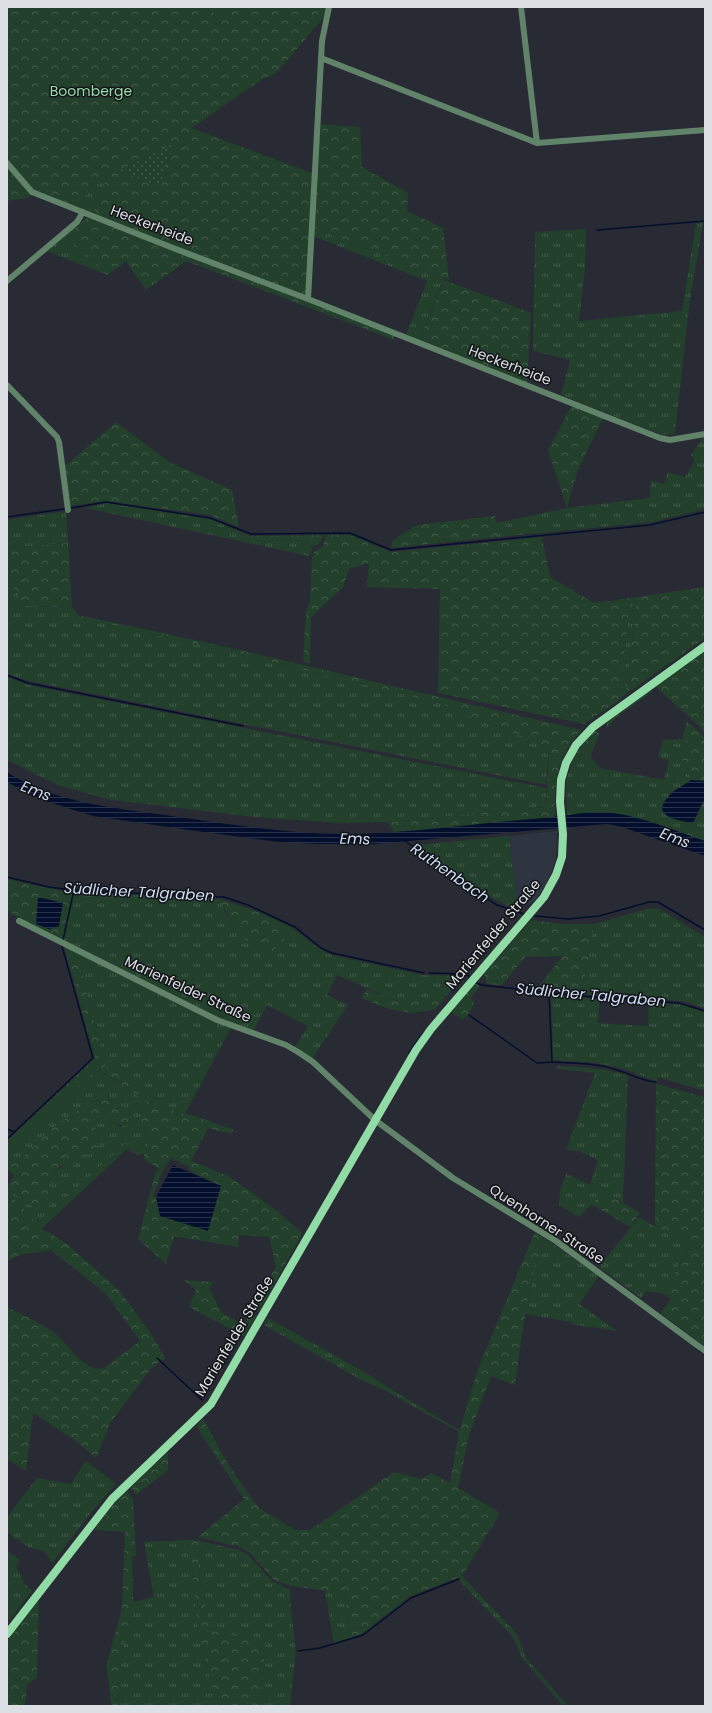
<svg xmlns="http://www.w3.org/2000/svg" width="712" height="1713" font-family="Poppins,sans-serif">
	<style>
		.built { fill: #2f3441 }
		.grass { fill: url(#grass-tufts) }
		.forest { fill: url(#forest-crowns); fill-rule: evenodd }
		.garden { fill: url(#garden-dots) }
		.water { fill: url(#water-rules) }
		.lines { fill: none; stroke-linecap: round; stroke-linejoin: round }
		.stream { stroke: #040f2d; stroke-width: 1.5 }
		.minor { stroke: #60836a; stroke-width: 6 }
		.major { stroke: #91dba7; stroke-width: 8 }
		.labels { text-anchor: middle; stroke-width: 3; stroke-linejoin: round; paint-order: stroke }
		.park-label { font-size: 14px; fill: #99dbac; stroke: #121417 }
		.street-label { font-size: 14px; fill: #dcdfe4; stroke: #121417 }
		.water-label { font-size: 15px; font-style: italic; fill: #cedcf5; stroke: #121417 }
	</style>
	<defs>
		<pattern id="grass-tufts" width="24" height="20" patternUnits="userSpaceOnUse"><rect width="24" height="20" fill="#23402c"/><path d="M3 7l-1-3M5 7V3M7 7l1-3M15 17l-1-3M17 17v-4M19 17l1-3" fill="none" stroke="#425b4a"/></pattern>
		<pattern id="forest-crowns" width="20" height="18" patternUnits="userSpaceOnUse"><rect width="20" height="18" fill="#23402c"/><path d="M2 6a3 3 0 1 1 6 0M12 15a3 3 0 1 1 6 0" fill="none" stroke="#425b4a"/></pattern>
		<pattern id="garden-dots" width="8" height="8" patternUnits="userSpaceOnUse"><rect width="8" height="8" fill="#23402c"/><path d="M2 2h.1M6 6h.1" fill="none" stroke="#425b4a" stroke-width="1.8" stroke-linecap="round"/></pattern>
		<pattern id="water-rules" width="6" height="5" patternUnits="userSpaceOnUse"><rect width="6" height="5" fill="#040f2d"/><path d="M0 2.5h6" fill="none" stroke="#28324b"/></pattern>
	</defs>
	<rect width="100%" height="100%" fill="#282b33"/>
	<path class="built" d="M557 831 556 860 546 885 536 900 530 904 517 901 509 836Z"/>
	<path class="grass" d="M212 7H227V16L224 20H216Z
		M96 177 106 181 93 213 79 208Z
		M696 223H703L689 307 675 434 662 435 561 395 570 360 533 351 535 232 586 229 585 268 579 321 682 311Z
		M314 228 444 278 419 341 406 335 427 281 313 236Z
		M65 235 107 275 47 251Z
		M704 436 705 509 653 522 499 537 496 523 567 508 650 498 651 481 664 484 668 472 685 477 695 461 691 455Z
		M107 503 211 519 240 532 249 541 308 540 312 549 309 556 85 508Z
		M66 511 68 543 7 548V520Z
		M7 580 9 585 17 591 21 603 47 607H72L81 618 243 655 439 703 549 747 546 785 29 681 7 674Z
		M637 597 626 694 619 700 631 598Z
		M7 677 28 685 546 788V807L388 822 341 823 255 817 112 800 60 786 7 760Z
		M682 739 690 744 687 766 691 780 683 787 672 792 693 823 705 798V841L644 820 602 812 567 816 566 781 575 754 590 756 600 768 664 780 669 761 658 757 663 740Z
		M509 836 517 901 513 908C477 893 447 867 416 845Z
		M77 892 220 899 226 914 247 940 283 941 292 928 318 948 331 955 423 975 463 976 441 1002 424 998 406 1005 337 975 327 995 348 1005 312 1059 295 1047 308 1026 267 1005 253 1032 232 1025 66 942Z
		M650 908 659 909 705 937V1008L682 1001 582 994 594 924Z
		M76 952 231 1028 183 1117 106 1066Z
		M551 995 600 999 598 1023 648 1026 649 1002 683 1005 705 1012V1091L658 1077 657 1081C642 1077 628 1069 612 1066 593 1062 573 1061 553 1060Z
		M557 1066C581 1067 604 1068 628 1075L623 1202 603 1192 579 1217 559 1205 560 1191 566 1174 590 1185 598 1160 579 1151 566 1150 595 1073 557 1069Z
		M97 1069 147 1102 140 1115 149 1142 144 1155 125 1144 37 1224 7 1191V1187L28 1204 44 1203C49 1197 48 1192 49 1184 51 1168 68 1164 81 1160L94 1127 101 1117 110 1120 121 1127 133 1115 120 1108 104 1091H100L95 1098 51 1129 18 1162 7 1160V1152Z
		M639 1217 655 1227 693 1242 662 1293 646 1291 641 1298 599 1267Z
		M544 1238 599 1276 579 1304 617 1331 570 1324 571 1322 525 1314 536 1261Z
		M268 1318 371 1376 387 1387 459 1430V1432L384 1390 363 1381 264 1325Z
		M86 1461 116 1484 93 1510 52 1563 44 1551 30 1548 7 1532V1517L37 1478 71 1484Z
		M189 1540 198 1631 217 1706H119L118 1670 133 1602 154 1597 144 1542Z
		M200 1541 239 1550 248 1555 272 1581 290 1590 291 1610 296 1651 290 1706H259L266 1645 210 1629 198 1567Z
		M7 1551 20 1560 16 1566 24 1583 32 1591 10 1620 7 1617Z
		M462 1576 516 1633 527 1659 568 1706H563L523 1659 512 1636 457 1578Z
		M325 1590 343 1593 351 1626 334 1644Z"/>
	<path class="forest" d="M7 7H212L216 20H224L227 16V7H327L324 17 278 71 271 76 264 78 191 128 312 173 306 300 394 335V340L186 261 146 290 126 261 107 275 65 235 93 213 105 182 96 177 79 208 41 192H37L27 198 7 201Z
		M319 124 360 127 362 167 408 193 407 211 443 228 449 280 314 228Z
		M444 280 531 313 527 382 419 341Z
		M572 405 603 418 577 472 567 508 548 450Z
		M116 422 169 462 232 490 239 527 210 515 106 501 70 506 65 466Z
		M495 516 499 537 391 548 393 540 417 525Z
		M240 532 250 536 323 535C321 542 319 546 311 546L307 540 249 541Z
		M326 535H350L391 552 542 537 550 577 594 603 631 598 619 700 584 724 438 693 440 589 367 587 369 563 349 569 343 587 311 617 310 664 303 662 306 611 310 601 312 557 314 552 323 546Z
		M68 543 72 607 27 606 21 603 17 591 9 585 7 580V548Z
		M705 587V638L626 694 637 597Z
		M82 616 209 643 581 730C557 758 554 781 555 817L394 832 388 822 546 807 549 747 439 703 243 655 81 618Z
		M705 650V733L699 726 655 686Z
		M648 690 653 691 619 715 606 728 608 720Z
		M687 721 705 738V781L691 780 687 766 681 764 690 744 682 739Z
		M594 731 600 733 590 756 575 754Z
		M7 879 56 890 77 892 66 942 20 919 7 910Z
		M220 899 263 914 292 928 283 941 273 951C270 951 264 951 261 950 244 945 226 914 220 899Z
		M531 920 562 924H594L582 994 536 989 563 956 525 957 502 985 487 984 484 974Z
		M64 946 76 952 106 1066 183 1117 186 1113 234 1130 231 1134 208 1128 191 1161 228 1176 276 1210 301 1232V1236L259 1311 254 1308 276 1266 269 1237 239 1235 238 1247 174 1236 166 1264 138 1239 155 1174 159 1169 144 1159V1155L149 1142 140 1115 147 1102 98 1069 7 1152V1141L95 1058ZM171 1158 188 1166 192 1172 221 1186 160 1216 156 1197 153 1196 163 1170Z
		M475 983 480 986 471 998 474 1004 467 1016 462 1019 451 1012Z
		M367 989 406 1005 424 998 441 1002 436 1009 412 1013 389 1009 361 998Z
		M656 1084 705 1097V1347L661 1313 671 1299 662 1293 693 1243 655 1227Z
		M100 1091H104L120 1108 133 1115 136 1121 134 1126C121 1129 114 1120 101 1117L95 1127 102 1141 92 1153 81 1160 59 1167 50 1179 48 1198 41 1211 28 1204 7 1187 14 1176 7 1169V1160L18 1162 51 1129 95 1098Z
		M125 1144 140 1153 139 1156 127 1149 41 1229 50 1233 68 1245 120 1291 151 1334 165 1358 152 1367 110 1423 96 1458 76 1441 33 1413 26 1471 7 1459V1307C22 1315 39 1322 53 1332 67 1342 85 1374 104 1368L140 1341 106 1294 51 1250 20 1255 7 1261V1191L37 1224Z
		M604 1192 640 1213 630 1227 591 1204Z
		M535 1232 544 1238C527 1285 522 1336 515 1385L491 1376 469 1435 458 1488 500 1513 462 1576 410 1596 361 1634 334 1644 351 1626 343 1593 291 1586 274 1580 250 1553 240 1547 198 1537 244 1499 196 1426 203 1419 229 1466 259 1508 295 1530H310L394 1472 421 1479 431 1473 450 1483 459 1432 478 1369Z
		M184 1280 213 1282 209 1288 221 1312 243 1325 251 1313 256 1316 246 1333 243 1336 189 1307 196 1290Z
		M168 1452V1470L136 1495 131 1487Z
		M127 1491 133 1500 136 1556 132 1557 133 1602 118 1670 119 1706H111L109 1683 106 1667 122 1608 125 1532 94 1530 115 1502Z
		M189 1540 200 1541 198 1567 210 1629 266 1645 259 1706H217L198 1631Z
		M39 1600 37 1677 27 1685 25 1706H7V1641Z"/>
	<path class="garden" d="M172 144 160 186 119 171Z"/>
	<path class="water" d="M7 772C51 801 106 807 157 814 218 822 280 834 342 834 410 834 477 823 545 818 564 816 584 812 602 812 638 814 672 830 705 841V856L622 827 607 824 374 844H317L279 842 189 830 93 816 36 798 7 782Z
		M691 780 705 781V798L693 823C683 821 653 818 665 801 667 798 670 794 673 792 679 787 685 785 691 780Z
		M38 897 63 903 59 926 49 929 36 924Z
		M173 1165 221 1186 208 1231 160 1216 156 1197Z"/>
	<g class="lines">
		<path class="stream" d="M597 230 705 221
			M71 508 106 502 210 518 251 534 350 533 391 550 650 525 705 512
			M7 517 64 509
			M7 675 28 683 243 726
			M404 840 476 892 497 905 524 914
			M7 877 49 887 81 891 224 897 248 905 295 927 321 948 332 953 424 973
			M535 916 568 919 599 916 649 902H658L705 930
			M63 940 74 890
			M429 973 464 974 469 976
			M476 983 482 985 580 996 679 1003 705 1011
			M549 993 552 1062C573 1063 595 1063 614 1069 629 1073 641 1081 656 1082
			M469 1015 537 1063 552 1062
			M409 1053 424 1032
			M7 1129 15 1132
			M7 1139 93 1058 62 946
			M695 1347 705 1355
			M157 1358 202 1400
			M298 1651 320 1648 363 1635 411 1598 459 1579"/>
		<path class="minor" d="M521 7 537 143
			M321 58 537 143 705 130
			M7 163 32 192 173 248 308 299 660 438 670 440 705 434
			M7 281 77 222 83 212
			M308 299 322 41 329 7
			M7 385 57 437 59 442 68 510
			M19 921 217 1020 286 1045 298 1052 313 1062 375 1120 453 1178 556 1241 705 1351"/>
		<path class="major" d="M7 1634 112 1499 211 1404 416 1050 431 1029 544 897 556 875 562 857 563 834 560 802 561 780 566 763 576 745 593 727 705 646"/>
	</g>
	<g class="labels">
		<g class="park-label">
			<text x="91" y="96">Boomberge</text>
		</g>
		<g class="street-label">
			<text transform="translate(152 225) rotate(21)" y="5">Heckerheide</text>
			<text transform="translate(510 365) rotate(21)" y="5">Heckerheide</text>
			<text transform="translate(493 934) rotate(-50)" y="5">Marienfelder Straße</text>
			<text transform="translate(188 989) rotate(25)" y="5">Marienfelder Straße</text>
			<text transform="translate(547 1224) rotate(33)" y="5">Quenhorner Straße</text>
			<text transform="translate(234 1336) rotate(-59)" y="5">Marienfelder Straße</text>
		</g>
		<g class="water-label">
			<text transform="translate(36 791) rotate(21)" y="5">Ems</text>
			<text transform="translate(675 838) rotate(21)" y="5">Ems</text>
			<text transform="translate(355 839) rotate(1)" y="5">Ems</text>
			<text transform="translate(450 873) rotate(35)" y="5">Ruthenbach</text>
			<text transform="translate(139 892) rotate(3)" y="5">Südlicher Talgraben</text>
			<text transform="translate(591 995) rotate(5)" y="5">Südlicher Talgraben</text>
		</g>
	</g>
	<rect width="712" height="1713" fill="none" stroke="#dcdfe4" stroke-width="16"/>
</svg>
